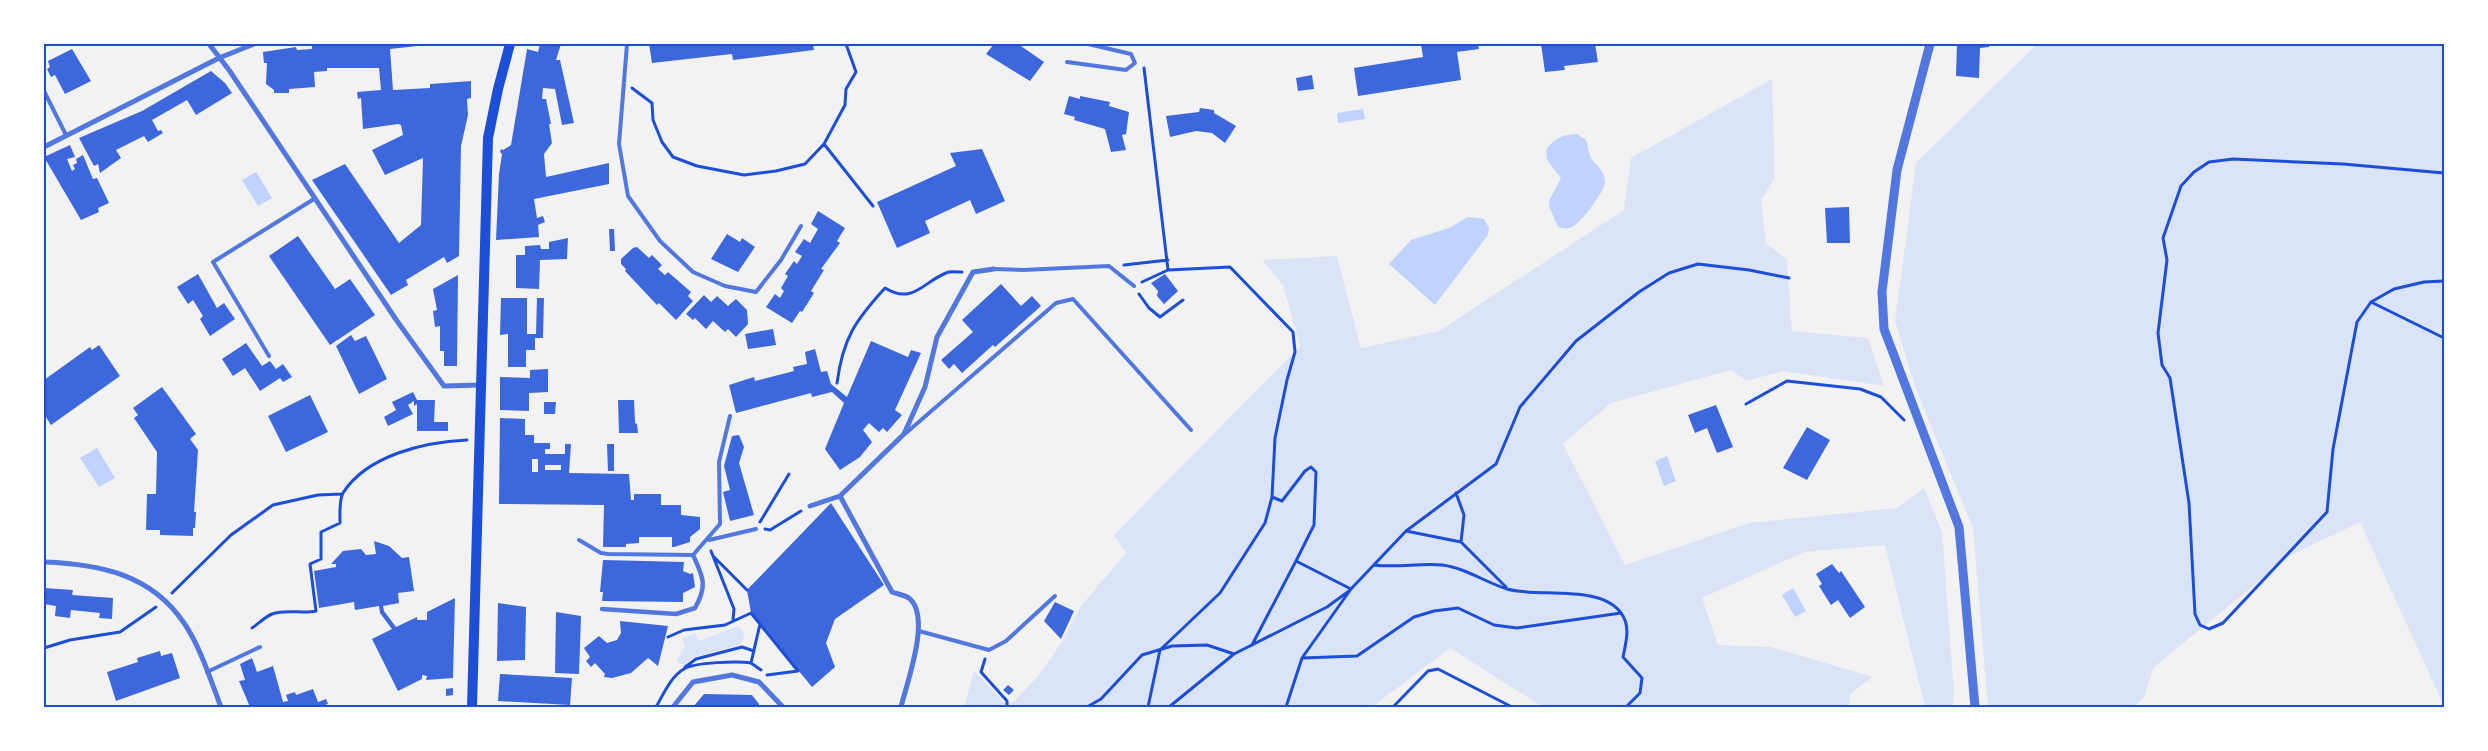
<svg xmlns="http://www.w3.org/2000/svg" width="2488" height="751" font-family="'Golos Text',sans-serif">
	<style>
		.green { fill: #dbe4f7 }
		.water { fill: #bfd3fe }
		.building { fill: #3d67dc; fill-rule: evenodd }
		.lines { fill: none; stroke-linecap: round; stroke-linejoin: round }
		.path { stroke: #1d4ed8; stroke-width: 3 }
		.service { stroke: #5277de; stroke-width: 4 }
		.pedestrian { stroke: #5277de; stroke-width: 4.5 }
		.minor { stroke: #5277de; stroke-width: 5 }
		.tertiary { stroke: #5277de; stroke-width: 9 }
		.secondary { stroke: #1d4ed8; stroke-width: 10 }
		.neatline { fill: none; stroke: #1d4ed8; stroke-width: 2 }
	</style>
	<rect width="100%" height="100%" fill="#f2f2f2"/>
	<path class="green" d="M2037 44H2444V706L2360 522 2291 555 2154 667 2144 697 2134 707H1988L1973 528 1917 392 1895 321 1916 163Z
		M1772 79 1775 178 1761 200 1766 243 1787 260 1792 331 1868 338 1884 386 1783 371 1746 381 1731 370 1611 403 1563 444 1625 565 1749 523 1897 508 1924 488 1942 532 1954 692 1952 707H1925L1885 545 1804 552 1702 598 1718 645 1771 647 1873 677 1850 694 1849 707H1543L1450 648 1372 707H964L974 671 1004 702 1013 703 1038 676 1062 642 1081 606 1126 553 1114 535 1300 346 1283 285 1262 260 1337 256 1361 348 1439 331 1624 210 1631 158Z
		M735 627H740L745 635 740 645 694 657 683 665 676 661 685 646 682 638 695 633 699 641Z"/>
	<path class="water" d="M1363 109 1365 119 1338 123 1337 113Z
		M1577 134 1586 140C1588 145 1588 150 1590 155 1592 164 1604 167 1605 182 1605 191 1579 226 1570 228 1566 229 1561 228 1558 227L1549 206 1550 199 1561 178 1547 160 1546 150C1555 137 1563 135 1577 134Z
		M256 172 272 198 258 206 242 180Z
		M1468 217 1484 219 1489 228 1488 235 1435 305 1389 264 1411 240 1449 228Z
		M97 448 115 478 99 487 80 458Z
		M1667 456 1676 481 1664 486 1655 461Z
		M1793 588 1806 611 1795 617 1782 595Z"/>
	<path class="building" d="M312 44H436L390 49 393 90 430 88V84L471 81V98L467 99 468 115 461 146 459 256 447 263 444 257 406 280 408 285 391 295 312 180 345 164 399 243 421 225 423 158 385 175 372 150 403 135 401 125 398 124 363 129 361 98 358 99 357 92 381 90 379 68H327V71L314 72 315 87 289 89V93H274V90L266 84 267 63H264L263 52 296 47 297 50 312 49Z
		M540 44H561L556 60H560L574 123 562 125 555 89 543 88 542 99H546L551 124H549L552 143 544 154 546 177 609 163V184L534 199 537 218 543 216 545 222 538 225 539 237 496 240 499 174 502 154 500 152 501 149 503 150 511 145 527 49 538 52Z
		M649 44H813L814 50 733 60 732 54 652 63Z
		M994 44H1018L1044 62 1030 81 986 54Z
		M1421 44H1478L1479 49 1457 52 1461 80 1358 96 1354 68 1423 57Z
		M1541 44H1595L1598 62 1564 66 1565 70 1545 72Z
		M1957 44H1990L1989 47 1980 48 1979 78 1956 76Z
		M72 49 91 81 65 94 55 75 51 77 47 69 50 67 48 61Z
		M211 71 225 83 232 93 196 115 187 100 152 120 158 131 161 130 163 133 148 142 144 136 116 150 121 158 100 173 98 164 94 166 79 138 142 111Z
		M1312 75 1314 89 1298 91 1296 78Z
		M1069 96 1080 99V96L1110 102 1109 106 1129 112 1126 134 1122 135 1126 150 1111 152 1105 129 1074 120 1075 117 1064 114Z
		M1200 108 1214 110V113L1236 126 1225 143 1212 133 1196 131 1170 137 1166 116 1199 112Z
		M70 145 75 157 67 159 72 171 75 169 73 165 77 163 76 159 83 155 93 179 97 178 109 203 98 208 99 212 81 220 44 157Z
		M982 149 1005 201 976 214 970 200 925 221 930 233 897 248 877 202 956 166 950 153Z
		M1849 207 1850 243H1827L1825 208Z
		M818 211 845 228 837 241 840 243 821 269 824 270 811 291 814 293 802 312 800 311 792 323 766 307 775 294 780 298 784 291 781 288 788 276 785 274 794 261 797 264 802 256 795 252 804 239 810 243 818 229 811 224Z
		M609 229H614L615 251H610Z
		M727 234 740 242 742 238 755 247 738 272 711 259Z
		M298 236 335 289 350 279 375 315 330 345 269 256Z
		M568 238 567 259 540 260 539 289 516 288V255H525V246L540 245 541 249H549V242Z
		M637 247 649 258 652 255 662 265 658 269 665 275 668 272 691 292 688 296 693 301 676 320 659 303 657 305 625 271 626 269 621 264V259L633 248Z
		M198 274 217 308 224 303 235 319 210 336 200 319 203 316 193 300 188 304 177 287Z
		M1165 274 1178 291 1164 304 1157 296 1158 291 1151 283Z
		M458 275 457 366H444V351H440V326L435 327 433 311 437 310 433 289Z
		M1001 284 1021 306 1032 296 1041 306 995 347 993 345 962 373 954 364 949 369 941 360 973 332 962 320Z
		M704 295 711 302 717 296 728 306 736 299 747 310 748 324 736 337 728 329 725 332 713 321 706 329 695 318 693 320 686 314Z
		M501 298H527V334H536L537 298H544L543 338H535V350H526V367H508V334L500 335Z
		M773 329 776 345 748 349 745 334Z
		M351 335 355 341 366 336 387 379 359 394 336 346Z
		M871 341 908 357 911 350 921 353 895 410 902 415 887 432 883 428 879 432 869 423 863 430 872 442 860 457 840 470 825 449 844 403 832 392 812 397 811 393 736 413 729 385 754 377 755 381 794 371 793 367 807 364 805 352 815 349 821 372 827 371 831 384 847 397Z
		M246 343 262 366 270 361 276 369 283 364 292 377 283 382 280 378 260 391 245 368 233 376 222 359Z
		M99 345 120 376 51 425 44 414V380L90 347 92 350Z
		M548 369V392L529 393V411L500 410V377L530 378V370Z
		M162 387 196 434 190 439 198 450 194 512H196L195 528H193V536L160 535V530H146L147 494H156L157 452 134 418 138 415 133 408Z
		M413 392 417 400H435L434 422H448V431H417V404L414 406V401L408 405 413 414 388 426 384 417 396 410 392 402Z
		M310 395 328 432 286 452 268 416Z
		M618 400H634L635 423 637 424 638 433H619Z
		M544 402H556L555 414H544Z
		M1716 405 1733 447 1717 453 1707 428 1695 433 1688 415Z
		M500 418 525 419V435H534V443H550V449H545V454H565V444H571L569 473 629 474 631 500H634V494H661V505H681V515L700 517V529L690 537V542L674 547H672V537H639V543L626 544V547H603L604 505 499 504ZM532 459H538V472H532ZM545 465H561V470H545Z
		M1807 427 1830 440 1807 480 1783 468Z
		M739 435 744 447 739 463 754 515 730 521 723 492 730 490 724 466 732 436Z
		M607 444H614V471H608Z
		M831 503 884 585 835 619 826 643 835 667 812 687 751 613 747 590Z
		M374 541 389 546 402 558 409 557 414 591 398 593 399 603 383 606 384 611 396 627 417 617V620H427V612L455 598 453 678 426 680 427 676 422 675V679L398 691 372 639 392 629 380 613 379 606 355 610 354 602 319 608 314 571 336 567V564H331L343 551 361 549 366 555 376 554Z
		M603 560 684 562 683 571 690 574 693 573 695 587 683 593V602L602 601 603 592H600Z
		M1832 564 1839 573 1841 571 1865 607 1850 618 1838 600 1831 605 1819 586 1822 584 1816 574Z
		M44 588 73 590 72 595 113 598 112 619 99 618 100 613 71 610 70 618 55 616 56 606 44 604Z
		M1055 602 1074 611 1061 639 1044 621Z
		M498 603 526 607 525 660 497 661Z
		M556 612 581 616 579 674 555 673Z
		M620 621 668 626 658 666 648 658 631 673 612 678 604 677 605 674 595 663 591 667 586 661 590 657 584 648 599 636 607 643 617 640 621 633Z
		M160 651 161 656 172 653 180 678 116 701 107 672 138 662 137 658Z
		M252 658 257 672 273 666 283 702 288 701 286 695 295 692 296 695 313 689 318 702 326 699 328 704 320 707H250L239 681 245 680 240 664Z
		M500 674 572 678 570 705 498 701Z
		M1008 685 1014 690 1009 695 1003 690Z
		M453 688V695L446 696V689Z
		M704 694 752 695 759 704V707H693Z"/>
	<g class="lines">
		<path class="path" d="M1144 68 1168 270
			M632 88 652 103 653 120 662 142 673 157 697 166 744 175 776 171 805 164 824 144 845 105 846 89 856 72 846 44
			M824 144 873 206
			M2444 173 2343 164 2233 159 2209 162 2194 172 2181 186 2163 238 2167 260 2158 333 2162 365 2170 378 2189 503 2195 614 2200 625 2209 629 2223 623 2327 512 2333 449 2357 322 2371 302 2394 289 2424 282 2444 281
			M1124 265 1168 260
			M1142 282 1168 270 1230 267 1293 332 1295 352 1287 380 1275 438 1272 497 1282 501 1305 471 1311 467 1316 472 1314 525 1296 561 1351 589
			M1139 294 1149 308 1160 317 1183 300
			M2371 302 2444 338
			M837 383C843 338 855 321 885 288 913 305 923 282 946 273 950 271 957 272 962 272
			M1746 404 1787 381 1860 389 1881 397 1904 420
			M1456 493 1464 515 1461 542
			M760 522 789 474
			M765 529 770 530 801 511
			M1406 531 1461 542 1506 587
			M711 551 734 609 733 620
			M714 557 747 590
			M1374 565C1397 568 1420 563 1442 565 1463 567 1487 583 1507 589 1538 598 1600 584 1621 613 1631 626 1626 642 1623 657L1642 678 1640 693 1626 707
			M172 593 231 535 273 505 318 495 342 494
			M760 624 751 663 761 670
			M252 628C258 624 265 617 272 614 286 609 302 614 316 611L310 564 321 559V532L340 523C340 515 339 500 343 493 367 455 425 442 467 440
			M668 637 684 630 725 625 751 613 798 671 767 675
			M1252 645 1296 561
			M44 648 70 640 120 632 156 607
			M1302 658 1357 656 1414 617 1434 611 1458 608 1494 625 1517 628 1621 613
			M985 659 981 672 1007 701V707
			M685 667 696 659 742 647 754 651
			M656 707C663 695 671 676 684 669 695 662 738 661 751 663
			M1087 707 1101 699 1142 655 1172 646 1207 645 1234 654
			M1148 707 1160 650 1220 593 1265 523 1272 497
			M1169 707 1234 654 1327 607 1349 591
			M1286 707 1302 658 1351 589 1406 531 1496 464 1520 407 1576 341 1639 292 1669 273 1698 264 1749 270 1789 278
			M1393 707 1428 671 1438 669 1512 707"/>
		<path class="service" d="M627 44 619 144 628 196 660 241 693 272 725 286 756 292 781 260 801 226
			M1067 62 1126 70 1135 63 1131 54 1088 44
			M44 91 66 135
			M994 269 1023 270 1109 266 1134 286
			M269 356 213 262 314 199
			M906 433 1056 303 1073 299 1191 430
			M579 540 601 553 608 554 693 555 720 524 719 462 730 416
			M709 540 756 529
			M919 631 989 650 1006 641 1055 596
			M207 672 260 647"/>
		<path class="pedestrian" d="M602 609 676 614 695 608C708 585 703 577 693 555"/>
		<path class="minor" d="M209 44 229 70 397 321 444 386 481 385
			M44 147 219 58 254 44
			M840 496 892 592C897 594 906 595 910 599 931 618 907 682 901 707
			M810 506 840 496 904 434 925 387 937 337 973 272 994 269
			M44 562C99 564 151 574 184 623 200 646 211 681 221 707
			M673 707 693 682 732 675 759 682 783 707"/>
		<path class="tertiary" d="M1930 44 1897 170 1882 292 1884 329 1959 527 1975 707"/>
		<path class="secondary" d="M472 707 488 138 498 89 510 44"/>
	</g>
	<rect width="2488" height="751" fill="none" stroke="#ffffff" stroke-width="90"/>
	<rect x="45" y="45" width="2398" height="661" class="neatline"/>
</svg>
